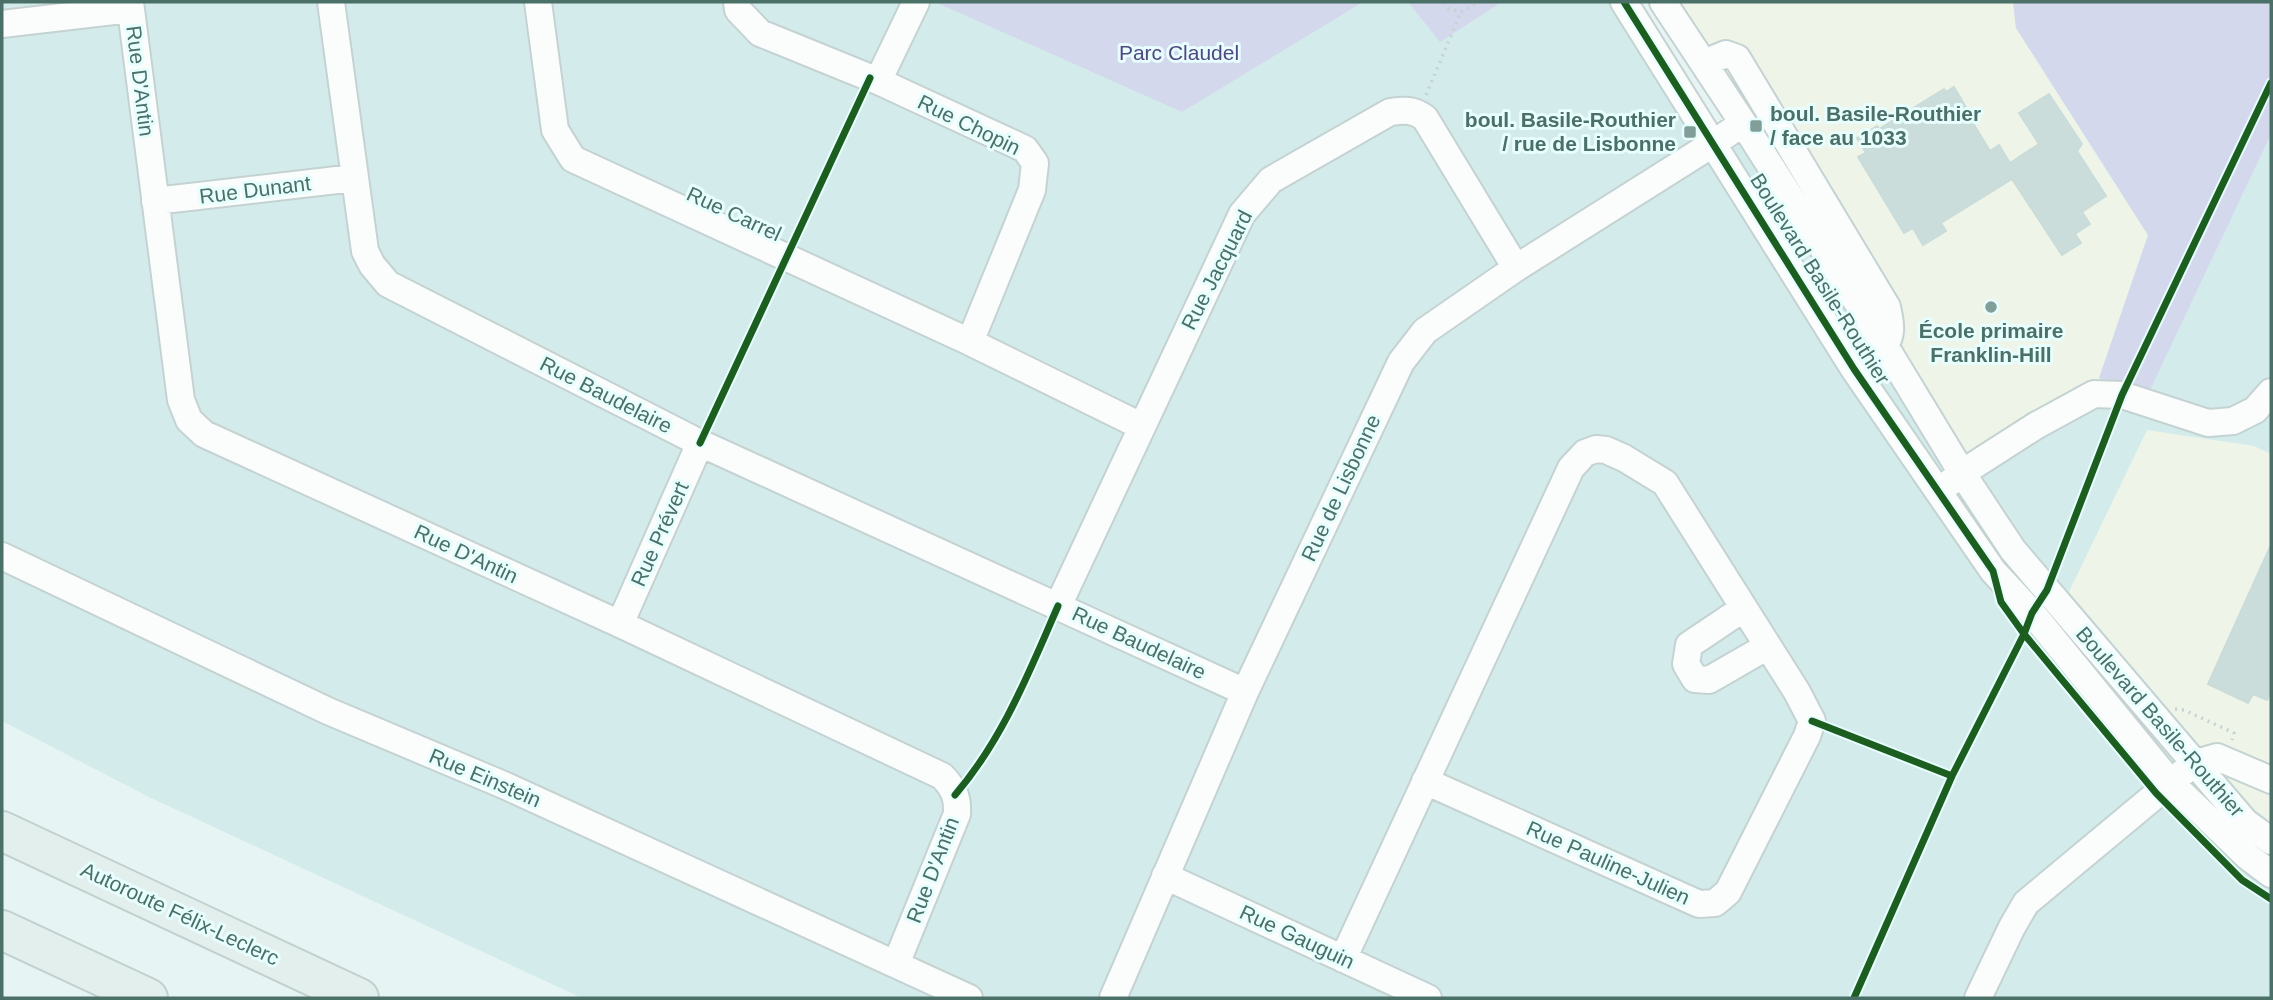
<svg xmlns="http://www.w3.org/2000/svg" width="2273" height="1000" font-family="Helvetica,sans-serif">
	<style>
		.residential { fill: #d3eceb }
		.education { fill: #eef5e8 }
		.green { fill: #d3d8ec }
		.building { fill: #cbdddb; stroke: #cadcda; stroke-width: 2 }
		.lines { fill: none; stroke-linecap: round; stroke-linejoin: round }
		.minor-casing { stroke: #c5d2d2; stroke-width: 30 }
		.highway-casing { stroke: #c1d1ce; stroke-width: 42 }
		.path { stroke: #c6d3d1; stroke-width: 3.5; stroke-dasharray: 2 5; stroke-linecap: butt }
		.minor { stroke: #fbfdfd; stroke-width: 26 }
		.highway { stroke: #e3efec; stroke-width: 38 }
		.cycleway-casing { stroke: #e7fdfe; stroke-width: 11 }
		.cycleway { stroke: #1b5e20; stroke-width: 7 }
		.poi-dot { fill: #819e99; stroke: #e7fdfe; stroke-width: 2.5 }
		.labels { text-anchor: middle; stroke-width: 6; stroke-linejoin: round; paint-order: stroke }
		.park-label { font-size: 21px; fill: #514880; stroke: #e7fdfe }
		.street-label { font-size: 21px; fill: #4a7068; stroke: #e7fdfe }
		.poi-label { font-size: 21px; font-weight: bold; fill: #4a7068; stroke: #e7fdfe; text-anchor: start }
	</style>
	<rect width="100%" height="100%" fill="#e7f4f4"/>
	<path class="residential" d="M2 2H1624L1714 143 1743 123 1663 2H2271V998H582L149 797 2 721Z"/>
	<path class="education" d="M1667 2H2013L2016 28 2148 235 2094 394 1962 473Z
		M2147 430 2254 446 2271 454V823L2252 807 2069 592Z"/>
	<path class="green" d="M935 2H1363L1182 112Z
		M1408 2H1502L1440 42Z
		M2013 2H2271V134L2150 390 2099 378 2148 235 2016 28Z"/>
	<path class="building" d="M1954 87 1967 109 1965 110 1990 151 1999 145 2010 163 2039 144 2019 113 2049 94 2082 144 2077 151 2106 196 2082 212 2090 224 2075 234 2081 243 2062 255 2012 179 1941 223 1946 231 1923 245 1913 228 1904 233 1858 157 1866 153 1857 138 1877 126 1879 129 1944 89 1946 92Z
		M2271 545V691L2267 700 2253 694 2248 703 2208 684Z"/>
	<g class="lines">
		<g class="minor-casing">
			<path id="minor" d="M130 2 181 400 189 420 204 434 620 624 942 776C954 788 958 798 957 814L896 964
				M331 2 365 251 372 265 388 284 700 443 1245 692
				M538 2 555 130 573 159 970 342 1141 426
				M737 2 738 10 760 33 878 81 1025 149 1035 163 1032 190 970 342
				M1624 2 1854 369 1993 571 2032 613 2170 782 2247 856 2271 874
				M1663 2 1743 123 1885 346 1962 473 2013 550 2245 822 2271 841
				M2 24 131 9
				M1704 63 1726 54 1737 58 1887 307C1891 324 1894 340 1878 351
				M878 81 916 2
				M155 201 354 178
				M1948 484 1962 473 2037 425 2094 394 2122 395 2208 423 2233 421 2255 410 2271 392
				M2 556 328 711 506 786 969 998
				M1058 606 1242 214 1271 180 1390 112C1404 110 1413 109 1425 118L1516 268
				M1744 608 1689 645 1686 664 1695 679 1709 680 1768 646
				M620 624 700 443
				M1165 876 1428 998
				M1343 959 1571 468 1585 453 1596 449 1606 450 1624 458 1665 483 1797 692 1812 721 1807 736 1728 892 1715 903 1699 904 1425 781
				M1113 998 1245 692 1401 362 1425 331 1516 268 1714 143 1743 123
				M1978 998 2012 927 2026 903 2193 764 2217 757 2271 780"/>
		</g>
		<g class="highway-casing">
			<path id="highway" d="M2 831 359 998
				M2 930 148 998"/>
		</g>
		<path class="path" d="M1444 2 1449 9 1461 12 1479 2
			M1426 95 1461 12
			M2175 709 2184 710 2234 733 2232 740"/>
		<use href="#minor" class="minor"/>
		<use href="#highway" class="highway"/>
		<g class="cycleway-casing">
			<path id="cycleway" d="M1624 2 1854 369 1993 571 2001 602 2024 634 2156 793 2242 880 2271 899
				M700 443 870 78
				M1812 721 1952 776
				M955 795C1003 739 1029 672 1058 606
				M1854 998 1952 776 2024 634 2032 613 2047 590 2122 395 2271 83"/>
		</g>
		<use href="#cycleway" class="cycleway"/>
	</g>
	<g class="poi-dot">
		<rect x="1749" y="119" width="14" height="14" rx="3.5"/>
		<rect x="1683" y="125" width="14" height="14" rx="3.5"/>
		<circle cx="1991" cy="307" r="7"/>
	</g>
	<g class="labels">
		<g class="park-label">
			<text x="1179" y="60">Parc Claudel</text>
		</g>
		<g class="street-label">
			<text transform="translate(140 81) rotate(83)" y="7">Rue D'Antin</text>
			<text transform="translate(969 125) rotate(26)" y="7">Rue Chopin</text>
			<text transform="translate(255 190) rotate(-7)" y="7">Rue Dunant</text>
			<text transform="translate(734 214) rotate(25)" y="7">Rue Carrel</text>
			<text transform="translate(1217 270) rotate(-63)" y="7">Rue Jacquard</text>
			<text transform="translate(1820 279) rotate(58)" y="7">Boulevard Basile-Routhier</text>
			<text transform="translate(606 395) rotate(27)" y="7">Rue Baudelaire</text>
			<text transform="translate(1341 488) rotate(-65)" y="7">Rue de Lisbonne</text>
			<text transform="translate(660 534) rotate(-66)" y="7">Rue Prévert</text>
			<text transform="translate(466 554) rotate(25)" y="7">Rue D'Antin</text>
			<text transform="translate(1139 643) rotate(25)" y="7">Rue Baudelaire</text>
			<text transform="translate(2160 722) rotate(49)" y="7">Boulevard Basile-Routhier</text>
			<text transform="translate(485 778) rotate(23)" y="7">Rue Einstein</text>
			<text transform="translate(1608 863) rotate(24)" y="7">Rue Pauline-Julien</text>
			<text transform="translate(933 870) rotate(-69)" y="7">Rue D'Antin</text>
			<text transform="translate(180 914) rotate(25)" y="7">Autoroute Félix-Leclerc</text>
			<text transform="translate(1297 937) rotate(25)" y="7">Rue Gauguin</text>
		</g>
		<g class="poi-label">
			<text x="1770" y="121">boul. Basile-Routhier<tspan x="1770" dy="24">/ face au 1033</tspan></text>
			<text x="1676" y="127" text-anchor="end">boul. Basile-Routhier<tspan x="1676" dy="24">/ rue de Lisbonne</tspan></text>
			<text x="1991" y="338" text-anchor="middle">École primaire<tspan x="1991" dy="24">Franklin-Hill</tspan></text>
		</g>
	</g>
	<rect width="2273" height="1000" fill="none" stroke="#4a7068" stroke-width="7"/>
</svg>
